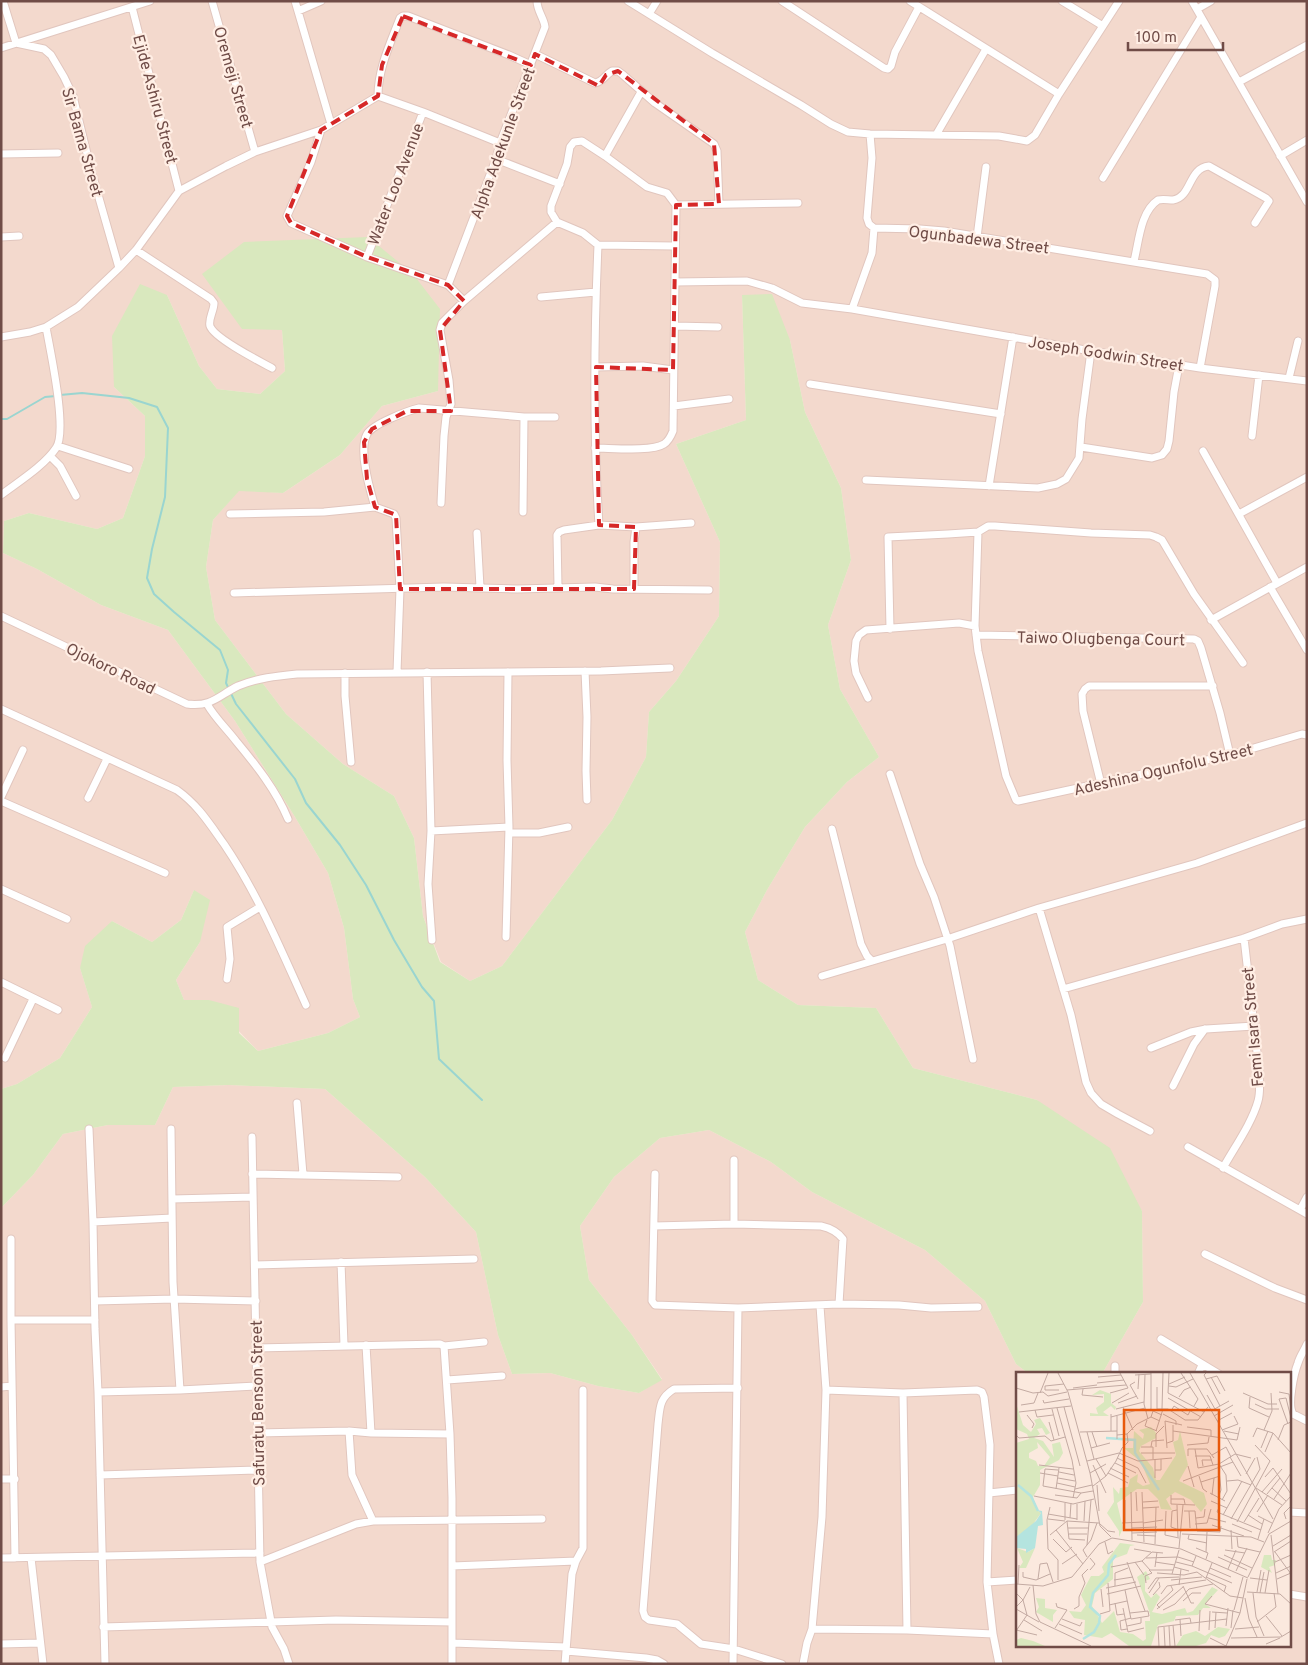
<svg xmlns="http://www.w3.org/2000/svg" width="1308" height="1665" font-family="Overpass,sans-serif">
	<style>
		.residential { fill: #f3d9cd }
		.green { fill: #d9e8be }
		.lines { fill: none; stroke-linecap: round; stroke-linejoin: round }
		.stream { stroke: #9ad5d0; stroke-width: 2 }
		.minor-casing { stroke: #e1c6be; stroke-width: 9 }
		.minor { stroke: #fff; stroke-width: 7 }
		.marked { fill: none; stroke: #d62828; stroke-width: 4; stroke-dasharray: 10 6; stroke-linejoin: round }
		.labels { text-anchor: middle; stroke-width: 4.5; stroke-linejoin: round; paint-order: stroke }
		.street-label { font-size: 16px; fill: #704c47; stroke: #ffeee4 }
		.inset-river { fill: none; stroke: #b4e4df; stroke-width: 2.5 }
		.inset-road { fill: none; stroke: #c3aaa2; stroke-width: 1 }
		.view { fill: #e8590c; fill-opacity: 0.15; stroke: #e8590c; stroke-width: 2.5 }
		.inset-edge { fill: none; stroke: #704c47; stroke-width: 2.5 }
	</style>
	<rect width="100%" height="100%" fill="#fbe9de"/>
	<path class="residential" d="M1 1H1307V1664H1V1208L33 1175 63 1134 108 1125H155L173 1087 229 1085 325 1089 425 1177 476 1232 498 1335 512 1374 550 1373 598 1386 639 1393 662 1379 632 1335 589 1280 580 1226 614 1177 660 1138 709 1130 771 1162 812 1192 925 1250 985 1301 1016 1364 1029 1374H1017V1646H1289V1374H1102L1143 1302 1142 1211 1037 1100 913 1068 876 1008 798 1005 758 980 745 932 767 890 805 827 847 782 879 757 840 689 828 625 851 560 841 488 805 412 790 340 742 295 746 420 676 444 720 542 719 616 676 681 649 712 646 757 612 820 502 966 470 981 441 962 423 916 414 838 394 796 343 764 286 714 215 620 206 567 213 520 239 490 283 493 340 455 382 406 438 391 282 330 285 371 260 394 217 389 199 366 167 295 114 387 145 416V456L123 518 97 529 29 513 4 521 3 553 37 569 101 605 168 630 235 721 295 817 328 873 344 928 353 999 360 1017 328 1033 258 1051 209 1000H184L176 980 200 942 194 890 181 920 152 942 112 921 80 968 92 1007 60 1058 17 1084 1 1089Z"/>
	<path class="green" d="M368 237 413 274 440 309 438 391 382 406 340 455 283 493 239 491 213 520 206 567 215 620 286 714 343 764 394 796 414 838 423 916 440 962 470 981 502 966 612 820 646 757 649 712 676 681 719 616 720 542 676 444 746 420 742 295 772 294 790 340 805 412 841 488 851 560 828 625 840 689 879 757 847 782 805 827 767 890 745 932 758 980 798 1005 876 1008 913 1068 1037 1100 1110 1148 1142 1211 1143 1302 1102 1374H1029L1016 1364 985 1301 925 1250 812 1192 771 1162 709 1130 660 1138 614 1177 580 1226 589 1280 632 1335 662 1380 639 1393 598 1386 550 1373 512 1374 498 1335 476 1232 425 1177 325 1089 229 1085 173 1087 155 1125H108L63 1134 33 1175 1 1208V1089L17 1084 60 1058 92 1007 80 968 85 946 112 921 152 942 181 920 194 890 210 900 200 942 176 980 184 1000H209L239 1008V1033L258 1051 328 1033 360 1017 353 999 344 928 328 873 295 817 235 721 168 630 101 605 37 569 3 553 4 521 29 513 97 529 123 518 145 456V416L114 387 112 336 140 284 167 295 199 366 217 389 260 394 285 371 282 330 242 329 202 274 244 242Z"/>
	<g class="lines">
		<path class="stream" d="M60 395 82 393 129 398 157 407 168 428 165 497 152 549 147 578 154 594 174 612 220 650 228 670 226 683 236 704 295 779 306 803 340 845 366 885 394 940 422 987 434 1001 439 1059 482 1100
			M1 419H7L45 397 56 396"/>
		<g class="minor-casing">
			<path id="minor" d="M3 1 16 43 44 49 51 55 64 77 73 96 91 170 119 268
				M212 1 255 152
				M295 1 331 124
				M628 1 712 53 801 105 831 124 848 132 870 134 999 136 1027 141 1035 135 1059 94 1119 1
				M782 1 884 68 888 69 891 66 895 52 919 7
				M910 1 1059 94
				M1062 1 1103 26
				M1192 1 1307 202
				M132 7 179 191
				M1197 9 1211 1
				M298 11 321 1
				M649 14 657 1
				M1 48 150 1
				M535 54 595 83C603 82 605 75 612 71H618L622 74 655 103 714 144 717 151 719 204
				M1239 82 1307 45
				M378 96C378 69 390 44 400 18L403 16H408L509 55 531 65
				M321 130 311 162 287 216 291 223 367 257 448 285 464 301
				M870 134 872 158 867 218 869 224 874 228 920 229 944 231 1207 274 1215 280V286L1200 368
				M936 135 986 49
				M1 154 58 153
				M605 156 641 92
				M1280 156 1307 140
				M496 159 560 184
				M1103 178 1201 17
				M1 237 19 236
				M977 237 986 167
				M598 245 675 246
				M136 250 211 299 214 303C214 311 208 319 210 326 214 338 259 361 272 368
				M367 257 423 112
				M1134 261C1139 242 1140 212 1158 200 1163 199 1168 200 1173 200 1192 197 1188 168 1209 166L1266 198 1269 201 1255 223
				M675 282 747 281 772 288 802 303 852 309 1091 351 1200 368 1307 381
				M448 285 496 159 500 143 545 27C544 18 537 11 537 1
				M541 297 596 292
				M852 309 872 253 874 228
				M675 326 718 327
				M1 337 30 332 46 327 78 307 119 268 136 250 179 191 226 166 255 152 321 130 378 96 423 112 500 143
				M596 367 643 366 673 370
				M1289 378 1298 341
				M810 384 1001 414
				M674 406 729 399
				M1252 436 1259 375
				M58 446 129 469
				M1081 447 1152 458 1162 455 1167 449 1169 441 1174 392 1179 365
				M595 448C611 448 652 452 664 444 669 441 671 436 673 431L676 205
				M1203 451 1277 583
				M50 456 60 466 76 496
				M866 480 1038 488 1057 484 1066 479 1079 458 1082 419 1091 351
				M989 486 1013 337
				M1 495C18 482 44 466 56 448 68 431 50 350 46 327
				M441 503 444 436 446 417 451 404 449 380 440 330 442 323 464 301 557 222
				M375 507C370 490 358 450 367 434 373 424 407 411 419 408L524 417H555
				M523 512 524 417
				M230 514 324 512 375 507 394 514 396 518 400 589 397 672
				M1239 514 1307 477
				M599 525C593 432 594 338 598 245L583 233 557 222 551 212V206L567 164 570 147 574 142 582 141 605 156 647 187 667 193 676 205 798 203
				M978 532 975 626 978 651 1006 776 1016 800 1018 801 1230 755 1302 734 1307 735
				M477 533 480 587
				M558 587 557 535 559 532 564 530 599 525 636 527 691 523
				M1270 587 1307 650
				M634 589V542L636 527
				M234 593 444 587 517 589 595 587 613 589 709 590
				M1 616 187 704C212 707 218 696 238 686 257 678 277 676 297 674L601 671 670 668
				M1211 620 1307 567
				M890 629 888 537 948 534 978 532 988 526H995L1091 533 1150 535 1156 537 1162 540 1194 594 1243 663
				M976 635 1194 639 1198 641 1201 648 1220 713 1230 755
				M585 671 587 717 586 771 587 800
				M427 672 431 831 428 884 432 940
				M345 673V696L351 762
				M868 698 856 673 854 661 856 641 859 635 866 630 959 623 975 626
				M207 704C215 718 226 728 236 741 256 765 276 790 288 819
				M1 709 177 790C198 805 209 823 224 844 258 894 281 950 306 1005
				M890 774 920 864 934 897 950 946 973 1059
				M1101 784 1083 711 1082 694 1085 689 1089 686H1213
				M1 797 23 750
				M88 798 107 759
				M1 801 165 873
				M832 829 861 944 867 956 872 961
				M431 831 509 827 507 760 508 672
				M509 833H539L568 827
				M1 889 67 919
				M1039 908 1071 1015 1086 1082 1091 1093 1101 1104 1118 1114 1150 1131
				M506 937 509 827
				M822 976 947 939 1039 908 1197 863 1307 823
				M227 979 230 959 227 927 260 907
				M1 982 58 1010
				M1063 989 1244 938 1282 924 1307 919
				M1151 1048 1191 1032 1206 1029 1254 1026
				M5 1058 33 999
				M1173 1086 1194 1044 1205 1029
				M297 1103 303 1174
				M89 1129 93 1222 95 1329 98 1392 105 1664
				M171 1129 173 1282 180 1390
				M252 1137 260 1562 272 1627 284 1649 289 1664
				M1188 1147 1307 1214
				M734 1160V1224
				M1223 1168C1234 1148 1252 1123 1258 1101 1261 1091 1259 1080 1259 1070L1244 938
				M252 1174 398 1177
				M655 1174 652 1301 655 1305 738 1308 839 1304 899 1305 931 1308 978 1307
				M172 1199 253 1197
				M1300 1210 1307 1197
				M93 1222 172 1218
				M654 1226 734 1224 821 1226C830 1228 837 1231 843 1239L839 1304
				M11 1239V1320L15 1558
				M1205 1254 1275 1288 1307 1300
				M341 1262 344 1345
				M255 1265 474 1259
				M95 1301 174 1299 256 1301
				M11 1320H95
				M1161 1339 1219 1374
				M1307 1344C1304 1351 1300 1356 1298 1363 1294 1373 1287 1405 1293 1414L1307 1421
				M366 1345 371 1433
				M444 1346 450 1434 452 1498V1664
				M256 1348 440 1344 444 1346 484 1342
				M1115 1374V1366
				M1198 1374 1202 1365
				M447 1380 502 1376
				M1 1387 12 1386
				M738 1388 674 1389C659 1398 660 1408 658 1424L643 1611 645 1617 649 1620 677 1624 701 1644 734 1649 782 1664
				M826 1390 903 1393 977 1390 982 1392 984 1397 990 1445 987 1582 993 1634 999 1664
				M98 1392 180 1390 258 1386
				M903 1393 907 1630
				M349 1431 352 1475 373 1521
				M258 1433 349 1431 371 1433 450 1434
				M100 1475 258 1470
				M1 1479H15
				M989 1493 1017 1490
				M1289 1512 1307 1513
				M1 1558 260 1553
				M31 1558 43 1664
				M260 1562 356 1524 373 1521 542 1519
				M452 1566 576 1561
				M987 1582 1017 1580
				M1289 1594 1307 1597
				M103 1627 336 1620 452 1622
				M812 1629 907 1630 993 1634
				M452 1643 566 1647
				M1 1644 40 1643
				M566 1651 646 1658 657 1660 664 1664
				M565 1664 572 1574 576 1561 583 1548V1390
				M733 1664 738 1308
				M803 1664 807 1643 812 1629 822 1517 826 1390 820 1306"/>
		</g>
		<use href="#minor" class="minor"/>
	</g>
	<path class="marked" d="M403 16 531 65 535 54 599 86 606 75 618 71 714 144 719 204 676 205 673 370 596 367 599 525 636 527 634 589H400L396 515 375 507 367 479 364 442 372 429 407 411H451L440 330 464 301 448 285 367 257 291 223 287 216 321 130 378 96 382 65Z"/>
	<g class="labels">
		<g class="street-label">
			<text transform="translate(234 77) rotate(74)" y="6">Oremeji Street</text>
			<text transform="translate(156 99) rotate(75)" y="6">Ejide Ashiru Street</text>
			<text transform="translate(83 142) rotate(74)" y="6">Sir Bama Street</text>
			<text transform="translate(502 143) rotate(-70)" y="6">Alpha Adekunle Street</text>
			<text transform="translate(395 184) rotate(-69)" y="6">Water Loo Avenue</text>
			<text transform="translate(979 239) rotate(7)" y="6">Ogunbadewa Street</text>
			<text transform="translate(1106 353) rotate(9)" y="6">Joseph Godwin Street</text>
			<text transform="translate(1101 638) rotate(1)" y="6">Taiwo Olugbenga Court</text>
			<text transform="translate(111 668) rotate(26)" y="6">Ojokoro Road</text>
			<text transform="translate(1163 769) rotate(-13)" y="6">Adeshina Ogunfolu Street</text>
			<text transform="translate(1252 1027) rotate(-95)" y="6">Femi Isara Street</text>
			<text transform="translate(257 1403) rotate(-91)" y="6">Safuratu Benson Street</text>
		</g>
	</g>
	<g transform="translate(1016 1372)">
		<rect width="275" height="275" fill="#fbe9de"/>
		<path d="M84 18 95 22V31L100 35 99 38 95 34 87 40 93 44H74V41L82 42 80 36 88 30V22L76 23ZM0 31 7 53 15 60 20 52 18 48 24 46 34 61 30 63 26 56 21 57 24 62 18 66 27 69 38 85 36 72 44 70 47 81 43 88 24 98V113L17 125 21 138 25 141 15 155 0 165V71L13 67 11 62 0 57ZM21 70 34 85 28 94H22L20 89 13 86V81L22 76ZM135 55 140 61V66L125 74 123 79 137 96 140 108H144L160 83 157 70 162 68 164 59 172 93 163 109 188 121 191 132 185 140 175 128 159 120 150 127 156 138 145 137 142 127 132 117H121L101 131 107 156 103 165V159L91 141 98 130 97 115 103 122 104 116 112 115 114 107 122 102 121 110 127 114 134 112 125 90 108 76H117L118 59 127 67 128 62 123 58ZM104 171 119 173 114 174 111 182 97 187V207L79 221 76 234 86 251 98 239 104 260 117 262 127 269 130 267 129 249H134V242L121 205 130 199 134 207 129 209V219L135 226 140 221 144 225 136 240 146 242 169 236 171 241 177 239 196 215 202 218 189 232 195 236H187L182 243 160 244 158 249 142 253 135 274H113L95 261 86 266 68 263 69 248 58 246 53 239 65 240 70 233 65 223 68 217 75 204H83L88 200 86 195ZM1 176 12 180 19 176 10 196H3L7 190ZM248 183H255L256 188H260L259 193 253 195 256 201 245 195ZM20 226 29 227V236L41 238 37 243V250L20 240 23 235ZM202 255 214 257 209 264 203 266 195 263 190 271 180 274H160L167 263 180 259 189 264ZM5 266 17 269 29 274H0V268Z" fill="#d9e8be" fill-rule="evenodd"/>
		<path d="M21 138 26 139 27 153 22 154 19 176 10 181V177L0 176V165L20 149 25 141Z" fill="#b4e4df"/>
		<path class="inset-river" d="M90 66 119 68V81L143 118M2 113 15 124 22 139M67 267 78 260 83 251 84 244 74 235 77 221 92 203 93 192 100 183"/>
		<path class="inset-road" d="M42 1 52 20 74 101 84 154 95 165M165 1 182 27 178 34M174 1 257 147M190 1 188 3 204 34M129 2 128 32 132 47M119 3 135 2M82 5 105 3M195 5 204 22M190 7 201 4 209 19M119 10 114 13 122 27M81 11 108 8M153 12 169 5M153 14 160 15 177 7M141 15V37H152L169 48H182L192 35M0 16 17 21 27 20 32 24 51 20M57 16 81 13M67 17 66 23 87 25M122 17 123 2M43 18H29V14L48 12M51 18 110 13M263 20 273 22 275 38M24 21 32 1M94 21 112 16 104 1M152 21 188 40M152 21 153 1M227 21 252 32H261M191 23 199 37M163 25 168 18 175 15M234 25 233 36 253 45M152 26 185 45M27 28 28 31 53 27M96 31 113 21M102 31 121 24M239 32 250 37H263M5 33 18 31 22 21M48 35 64 94M107 35 117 58M41 36 56 88 60 111 57 126M36 37 43 64M100 37 128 30M146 37 147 1M19 38 21 45 37 43M130 39 135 37V1M155 39 158 34 172 43 174 39M195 39 213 29M3 40 55 34M147 42 160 49V53M11 43 18 52 16 56M101 44V67M198 44 217 33M95 45 129 36M135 45 137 39 146 43M131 48 129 54 141 59M201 49 216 41M33 50 38 68M272 52 263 27 270 26 275 46M171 55 195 58V64M206 58 222 52 218 44M248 58 256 39 255 21M95 59V42M140 59 147 37M157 59 221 68 224 55M208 59 223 62M64 60 101 59M71 60 78 87M76 60 81 75M0 63 3 66 29 64 35 69 49 65M101 63 111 62 121 52 135 45 144 49M237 65 241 56 257 61 275 81M262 68 268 53 275 50M151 71 157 69V53M171 73 192 71 193 65M125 75H137V87M135 75 136 69 148 68M140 75V62L148 54M75 76 94 71M151 76 149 49 166 53M245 76 252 59M179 77 182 96 203 92 219 82 235 86M249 80 257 61M125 81H159M196 83 210 75 215 85M172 84V77H191L198 86M179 84H194L197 93M214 85 225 104M101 86 122 96 130 111M80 87 90 104M139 87V106M71 89 103 81 122 89 156 86M99 91 120 101M203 92 210 103 211 119 206 128M23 93 57 97M77 93 90 121M172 94 178 115M187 94 186 88H196M94 96 113 105M42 98 29 97 27 114 65 121 77 119M139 98H145V87M43 100 58 103M24 101 42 104M74 101 90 92M92 101 112 111M230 102 239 86M183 104 187 117 191 120M249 105 257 96 275 122M42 106 59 109M167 109 217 90M211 109 222 108 235 113M185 110 204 104M41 111 59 115M81 113 83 139M77 114 90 104 100 89 106 76 112 70 111 62M240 116 266 133M256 116 270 129M40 117 43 96M59 117 76 113M115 120 116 168M120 120 121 139M126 120 128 170M246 120 266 97M194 121 209 129M251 122 264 106M39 123 61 126 65 121M155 123V132L179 133M196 123 198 106M18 124 57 132 78 127M202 126 205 118 203 98M155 127H168L169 132M258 127 275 101M109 128V151M195 129 211 136M127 130 142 129M49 131V148M161 133 162 165M204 133 201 140 245 158M34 135 31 148 32 177 42 188V208M127 136 143 135M161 138 156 139 155 155 166 159M150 139 149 163 163 166M168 139H179L181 159 204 160 205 154M173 139 174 156M241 140 252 123M32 142 61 147M207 143 226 109M232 143 246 152M242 144 256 151M54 146 55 131M180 146 188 145 189 137M193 146 210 150M32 147 49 149M215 147 244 97 241 85M270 147 268 141 275 134M61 148V132M51 149 53 167 69 168M68 149 69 129M221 150 254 89 239 73M228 150 243 126M106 151 127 150M127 151 147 148M84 152 92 159 99 160M179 152 191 151 195 137M216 152 236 160M196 153 228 164M52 156H73M116 156 141 155M40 158 67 192M215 158 216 177M116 161 141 160M252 161 263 137 275 124M53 162H71M166 162 235 165 248 170M253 162 275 149M34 163 51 149 83 151M121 163 140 164M173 163 172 167 191 171M255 163 262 222M221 165 222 175 244 180M37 167 50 180 56 175M242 167 248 147M89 170 92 182 97 179M139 172 140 135M71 173 75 128M257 174 275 163M163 176 167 133M180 176 192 181 190 187M118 177 135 180M209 178 229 181M190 180 191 160M258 180 275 169M259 180 275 202M208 183 236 196M180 184 176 194 216 211M71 185 67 178 75 168 81 151M202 185 231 198M74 186 79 192 74 198M130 186 162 185 178 190M126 189 134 198H157M111 190 129 239M119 190 128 203M139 190 159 193M160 190 176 194M259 190 275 183M46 192 61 182M95 195 126 189 136 180 147 181M139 195 141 180M158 195 173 199M194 196 215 205M212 197 220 178M220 199 231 176M7 200V205L20 208 34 202M141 201 168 203 181 200 214 224 227 226M260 201 275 194M156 202 163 178M190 205 210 214 208 220M232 205 253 162M190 206 196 191M234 206 251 208M22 207 24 192 31 191 37 210M261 207 275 201M98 208 117 205M155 208 186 205M130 211 129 204 136 201 133 198M0 212 27 214 56 205 83 172 96 166 165 177 232 206M2 212 3 193M17 213 20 242 24 250 75 274M163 213 165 197M99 214V201L112 196M167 214 175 231H178M90 216 120 210M85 217 87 235M132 217 140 206 163 205M109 218 115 247 133 244 132 239 114 241M231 220 264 222 275 232M241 220 245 198M0 221 7 228 0 235M133 221 143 206M237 221 240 245 248 264M244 221 248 200M249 221 253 198M91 222 125 214M145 222 151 214 190 208M137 223 144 215 143 210M196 224 189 232 224 241M229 226 233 247 241 265M167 229 176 221H185M99 231 101 243 108 242M93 233 111 229M107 236 112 260 128 256M144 236 141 233 157 218 155 214M0 237 23 250M58 237 63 234V225L69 211 66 203 72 197M141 237 167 215M147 238 159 232 173 217 197 212M218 238 227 205M196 240 211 241M84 242 94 239 92 211M250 244 266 264M46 247 64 254 66 250M164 247 165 264M8 248 26 259M159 248 174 246 175 251M241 250 260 235 258 221M43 252 66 262M157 253 159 274M111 254 125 251V246M153 254 154 274M210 254 212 236M148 255 149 274M39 256 51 238 41 235 40 231M199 256 200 240M215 256 217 238M111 257 105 258 104 249 115 246M219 257 243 255M0 258 21 263M193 258 194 239M0 259 11 243 7 228 14 215M183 259 184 238M194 266 210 274M215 266 265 265 275 259M250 272 264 266M143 274 142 255 211 247M210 274 224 241 231 207"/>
		<path class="view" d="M108 38H203V158H108Z"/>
		<rect width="275" height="275" class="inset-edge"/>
	</g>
	<rect width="1308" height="1665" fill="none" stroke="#704c47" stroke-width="5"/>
	<path d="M1128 42v8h95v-8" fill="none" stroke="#704c47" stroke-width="2.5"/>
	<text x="1136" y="42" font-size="15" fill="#704c47" stroke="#ffeee4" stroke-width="4" paint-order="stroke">100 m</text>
</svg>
